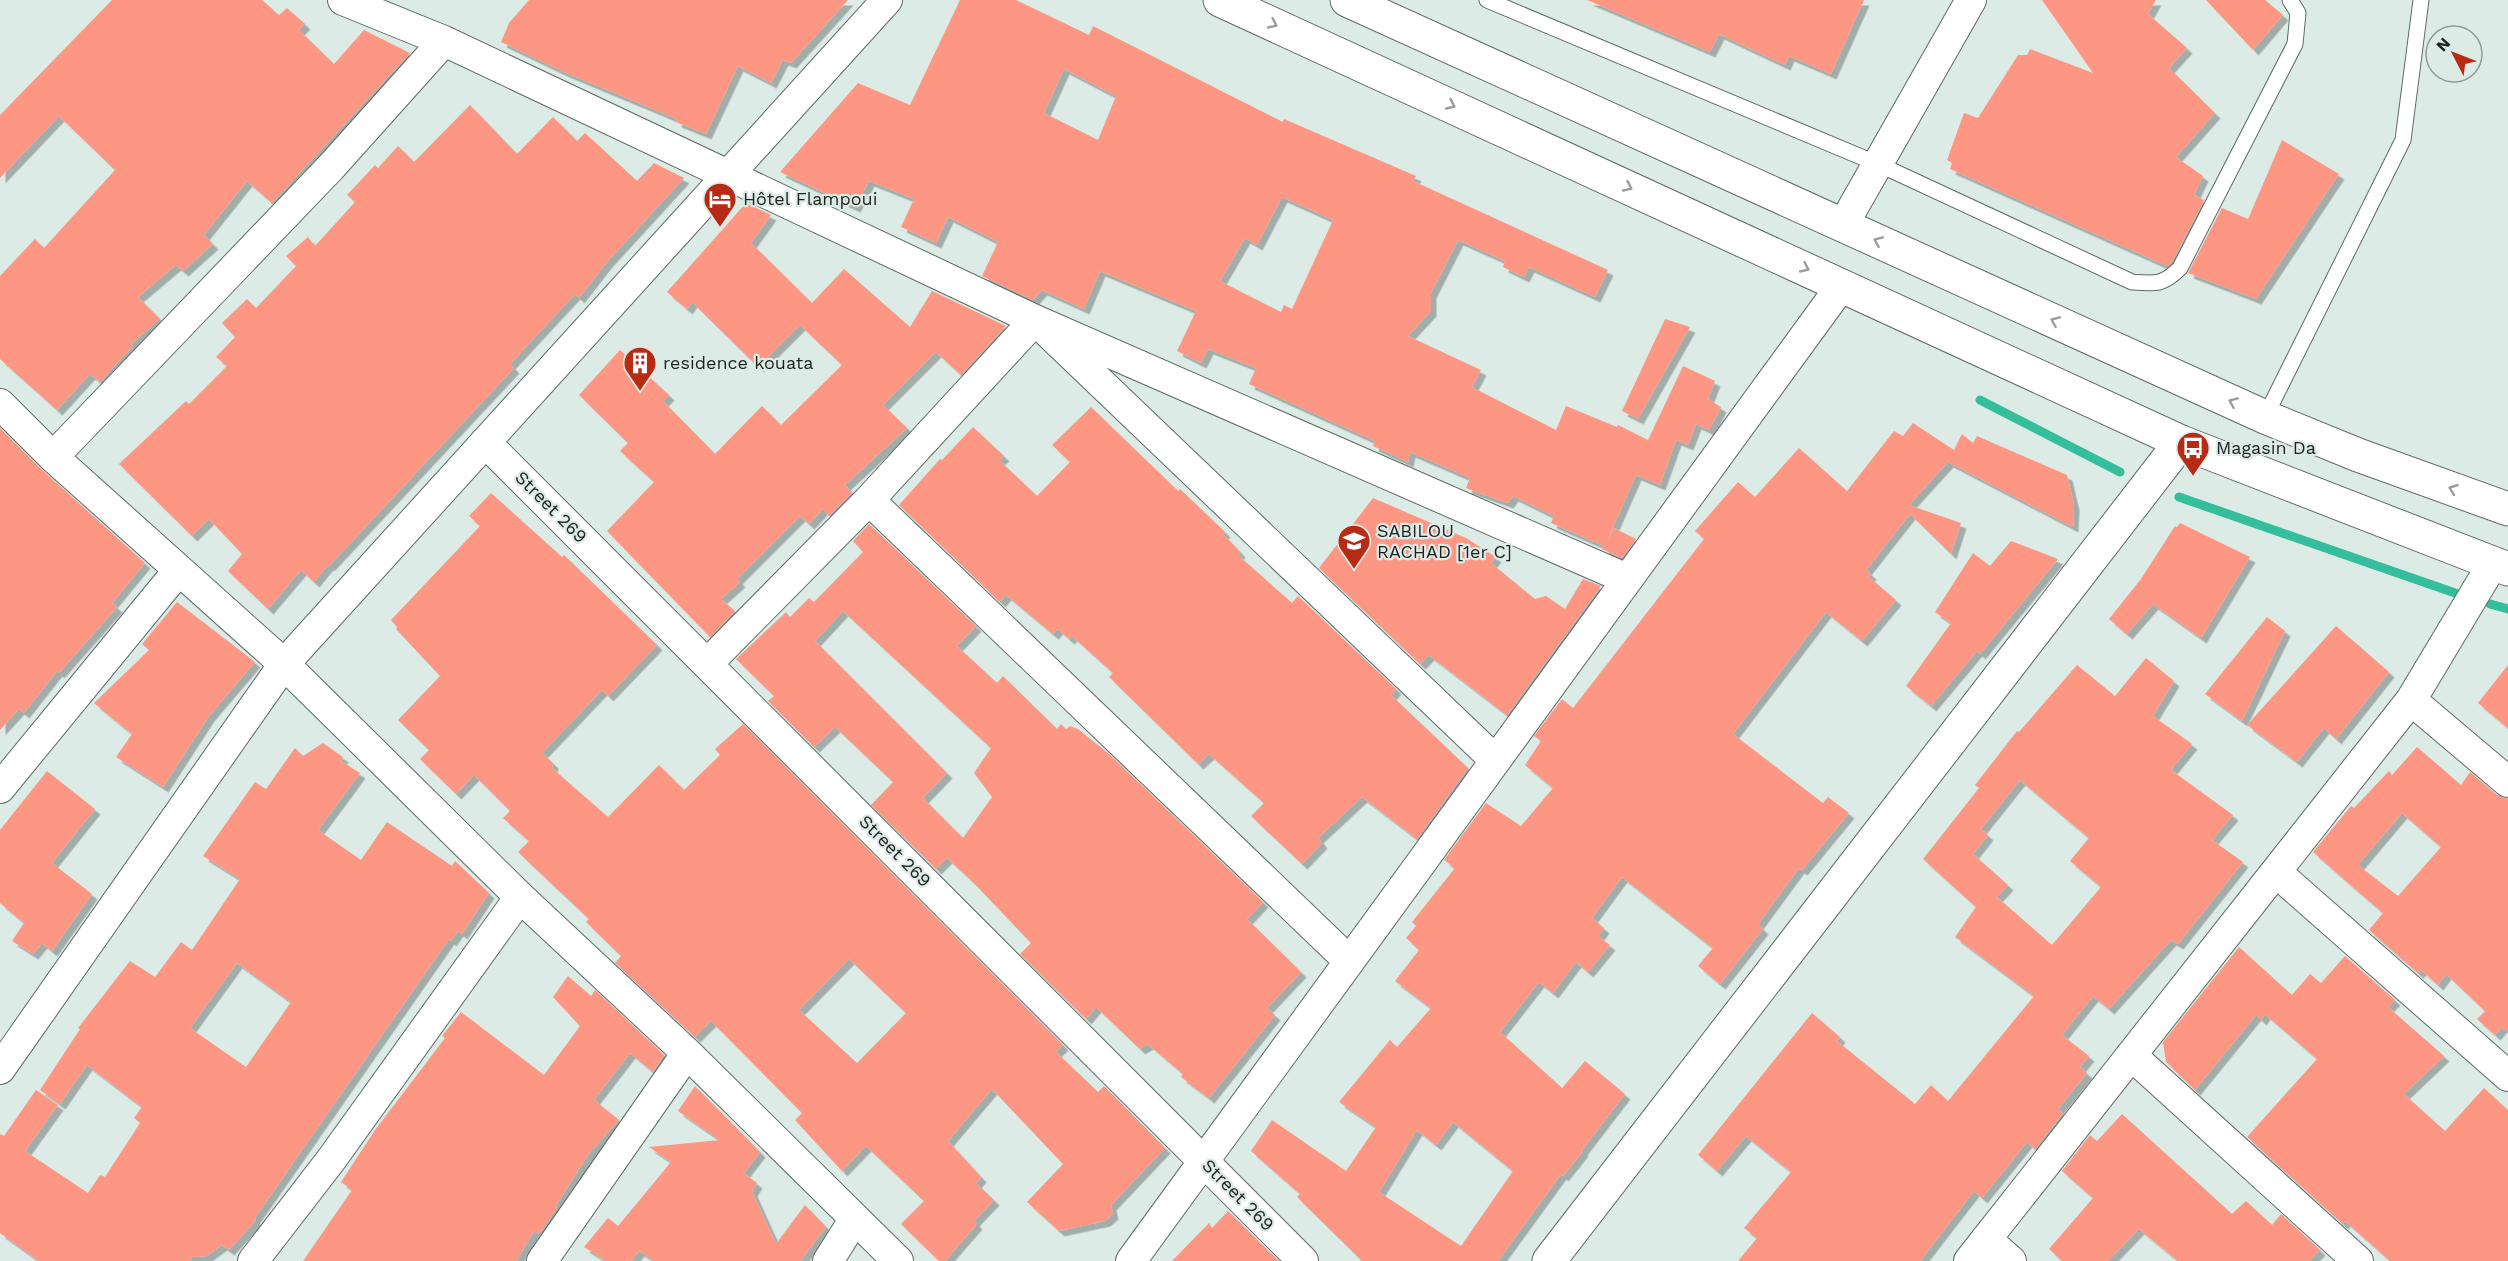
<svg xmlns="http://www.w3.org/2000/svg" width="2508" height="1261" font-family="'Work Sans',sans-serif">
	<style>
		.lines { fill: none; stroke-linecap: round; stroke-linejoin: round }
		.stream { stroke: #35be9c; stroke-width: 9 }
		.building { fill: #fd9783; fill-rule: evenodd; filter: url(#shadow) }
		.lane-casing { stroke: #5e6a65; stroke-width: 17 }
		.street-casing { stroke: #5e6a65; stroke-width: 32 }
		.secondary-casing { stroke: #5e6a65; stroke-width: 35 }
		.highway-casing { stroke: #5e6a65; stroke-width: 35 }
		.lane { stroke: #fff; stroke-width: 15 }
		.street { stroke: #fff; stroke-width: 30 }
		.secondary { stroke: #fff; stroke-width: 33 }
		.highway { stroke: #fff; stroke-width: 33 }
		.oneway { stroke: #999c9b }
		.labels { text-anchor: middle; stroke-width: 4.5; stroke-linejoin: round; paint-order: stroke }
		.poi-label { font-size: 18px; fill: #1d2220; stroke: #ddebe6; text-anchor: start }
		.street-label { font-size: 18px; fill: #1d2220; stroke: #ddebe6 }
	</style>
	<defs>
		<filter id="shadow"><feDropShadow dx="5.5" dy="5.5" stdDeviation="0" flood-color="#0004"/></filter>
	</defs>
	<rect width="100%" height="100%" fill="#ddebe6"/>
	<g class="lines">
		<path class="stream" d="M1980 400 2120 472
			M2179 497 2458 594
			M2490 604 2508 609"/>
	</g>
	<path class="building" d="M112 0H262L279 15 287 8 305 24 299 30 334 64 364 30 410 53 272 203 247 181 204 235 213 244 183 271 176 265 138 297 160 319 131 344 133 346 100 382 90 374 57 410 0 359V276L35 239 44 248 115 170 59 116 0 178V115Z
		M529 0H848L791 63 783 60 771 83 738 66 706 134 676 122 677 119 564 72 501 42 509 23Z
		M960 0H1016L1089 35 1093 26 1283 122 1284 119 1416 176 1413 181 1608 270 1595 297 1529 267 1524 277 1503 267 1505 261 1458 240 1431 293V311L1408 336 1481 370 1472 387 1556 430 1566 406 1617 427 1618 425 1648 440 1683 366 1715 381 1708 399 1721 407 1709 430 1696 424 1688 445 1676 440 1660 485 1636 475 1606 543 1614 528 1636 539 1622 558 1602 549 1604 546 1551 523 1554 516 1513 496 1508 503 1479 493 1466 488 1470 478 1410 452 1408 462 1373 446 1375 441 1249 384 1256 368 1208 349 1201 363 1177 351 1196 311 1100 271 1084 309 1042 290 1033 300 982 276 998 242 948 217 936 243 901 227 914 199 869 181 855 207 780 172 858 83 910 105ZM1064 69 1116 96 1098 140 1044 113ZM1282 197 1333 220 1292 309 1284 305 1281 312 1220 281 1245 238 1257 245Z
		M1587 0H1864L1831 74 1789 56 1785 65 1719 34 1710 52Z
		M2042 0H2156L2148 14 2187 48 2169 68 2215 113 2176 157 2203 176 2194 195 2204 200 2172 262 2167 266 1950 169 1952 163 1947 160 1964 113 1978 118 2018 55H2027L2030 49 2093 73Z
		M2206 0H2265L2283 15 2253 50Z
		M470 105 517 154 553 117 577 141 585 133 637 181 654 163 684 178 607 262 579 298 575 294 510 364 514 368 329 566 328 565 314 582 301 570 268 609 228 571 242 554 209 519 192 536 119 464 186 401 189 404 227 366 216 357 235 337 222 323 247 299 256 308 296 266 286 256 308 237 315 246 355 202 347 195 375 165 378 168 398 146 414 162Z
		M2282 140 2339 174 2256 299 2188 273 2222 208 2248 219Z
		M746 203 771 215 751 243 812 303 844 269 910 327 932 291 1006 326 961 375 936 352 883 405 907 428 845 485 852 493 829 516 823 509 809 524 800 516 737 579 740 582 721 599 735 611 710 637 607 531 654 482 620 451 628 443 579 395 620 350 669 395 663 401 715 454 762 406 781 425 842 365 800 325 758 367 692 302 687 309 667 292Z
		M1665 319 1690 327 1638 419 1622 411Z
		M1091 407 1178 491 1180 489 1225 532 1223 534 1240 552 1238 555 1292 603 1298 596 1396 689 1391 695 1468 768 1417 839 1362 797 1318 838 1322 843 1302 864 1251 816 1264 803 1209 754 1198 764 1109 677 1113 673 1072 636 1069 639 1058 629 1053 634 1006 595 1000 602 899 505 940 459 942 460 973 427 1004 456 999 460 1037 496 1070 462 1052 445Z
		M1913 423 1954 450 1962 434 1973 443 1977 436 2067 475 2074 505 2073 527 1948 462 1909 505 1961 523 1951 554 1910 514 1866 570 1871 574 1869 577 1896 600 1862 641 1826 612 1733 734 1823 803 1828 797 1849 813 1802 870 1799 868 1758 924 1763 929 1720 984 1698 966 1713 948 1622 877 1592 918 1604 928 1598 936 1610 945 1588 972 1576 962 1553 993 1539 982 1500 1032 1562 1088 1585 1061 1625 1094 1582 1150 1583 1151 1563 1176 1561 1174 1498 1261H1362L1297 1197 1300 1194 1251 1151 1272 1120 1346 1171 1376 1127 1339 1102 1390 1040 1397 1047 1431 1008 1395 981 1419 950 1406 938 1416 926 1412 922 1455 868 1444 860 1486 803 1521 826 1553 788 1525 765 1541 741 1534 736 1562 699 1573 708 1704 539 1695 531 1738 482 1755 497 1799 448 1847 491 1894 431 1903 436ZM1453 1122 1513 1171 1461 1246 1379 1192 1417 1130 1436 1145Z
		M0 428 41 469 145 563 112 603 117 607 59 673 57 671 24 713 19 709 0 730Z
		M491 493 562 557 564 555 657 645 608 696 602 690 542 753 553 763 552 768 608 817 659 765 684 790 720 755 715 749 743 724 1063 1045 1056 1052 1098 1092 1104 1086 1165 1148 1111 1205 1113 1214 1105 1221 1059 1231 1027 1202 1063 1164 992 1089 948 1141 981 1177 976 1183 994 1200 974 1221 977 1224 945 1261H939L901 1224 924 1201 866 1146 842 1171 795 1120 802 1113 711 1021 695 1037 615 963 621 956 586 922 589 919 518 852 529 841 503 818 510 811 474 775 456 794 420 759 429 750 398 720 440 676 396 629 397 627 391 620 480 526 469 516ZM849 959 906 1013 857 1063 799 1010Z
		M1373 498 1466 538 1496 557 1491 563 1535 599 1546 596 1565 609 1583 579 1601 586 1507 715 1429 655 1420 664 1319 568Z
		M2180 523 2250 557 2201 638 2153 604 2127 634 2109 619 2141 579 2175 526 2177 527Z
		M869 524 976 626 957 646 997 683 1003 676 1057 729 1061 724 1066 729 1070 726 1078 729 1109 754 1263 902 1247 919 1301 972 1267 1008 1275 1015 1209 1098 1181 1077 1183 1074 1148 1044 1140 1049 1096 1007 1086 1019 1020 954 1031 943 972 881 947 858 936 869 871 805 893 782 835 727 814 747 768 701 774 696 736 659 786 612 790 617 809 598 814 602 863 552 853 541ZM843 611 991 748 974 773 992 797 963 838 923 798 947 773 815 641Z
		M2011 541 2058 559 1980 654 1977 651 1931 706 1906 686 1951 623 1935 612 1973 553 1990 566Z
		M177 602 255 662 209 716 163 787 116 757 132 734 94 703 149 650 142 644Z
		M2267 617 2285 631 2242 721 2205 694Z
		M2336 626 2389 672 2336 739 2324 728 2297 762 2247 725Z
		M2146 658 2174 681 2153 716 2192 744 2171 770 2233 815 2212 840 2243 862 2178 944 2171 940 2109 1009 2093 996 2062 1035 2089 1056 2080 1067 2087 1073 2058 1109 2063 1113 2035 1149 2027 1142 1982 1198 1974 1191 1920 1261H1738L1757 1238 1744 1228 1791 1172 1746 1136 1717 1171 1698 1155 1812 1013 1840 1037 1837 1041 1915 1104 1931 1085 1948 1101 2034 996 1955 937 1976 907 1923 859 1979 788 1975 785 2017 731 2019 732 2077 665 2115 696ZM2020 780 2089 838 2070 861 2101 887 2052 945 1997 897 2008 885 1973 854 1988 835 1981 829Z
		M2508 665V728L2478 703Z
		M323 743 343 757 341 761 360 773 318 830 361 860 387 822 452 866 455 861 489 893 462 934 458 931 451 941 449 939 254 1219 256 1220 229 1250 222 1245 207 1256 192 1257 189 1261H39L0 1233V1134L4 1136 36 1090 58 1105 25 1151 88 1193 100 1175 105 1177 140 1123 134 1118 142 1107 87 1065 60 1104 40 1090 80 1029 78 1028 130 961 155 977 181 942 192 950 240 879 203 856 255 782 266 789 295 748 303 756ZM237 963 291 1002 246 1067 190 1028Z
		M2417 747 2461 785 2470 772 2497 795 2508 799V1033L2502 1027 2495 1035 2477 1019 2485 1011 2446 974 2438 985 2421 970 2418 973 2369 930 2383 913 2346 881 2352 873 2346 881 2313 852 2351 806 2354 808 2389 771 2392 775ZM2402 813 2441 847 2398 896 2358 865Z
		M47 771 95 809 52 863 92 894 52 951 42 943 33 954 12 941 24 923 0 903V830Z
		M2239 947 2292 995 2310 974 2321 983 2345 956 2395 1000 2388 1007 2444 1056 2404 1094 2445 1131 2484 1088 2508 1110V1261H2390L2345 1221 2343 1224 2247 1137 2317 1059 2265 1014 2261 1020 2256 1015 2195 1090 2166 1062 2163 1042Z
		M568 976 591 996 595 990 664 1055 653 1072 630 1053 594 1100 619 1120 590 1152 555 1207 557 1208 539 1234 534 1231 516 1261H303L352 1190 341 1182 375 1130 445 1038 442 1036 461 1012 544 1075 580 1026 553 997Z
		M695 1086 760 1152 744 1173 757 1183 752 1191 776 1244 805 1205 826 1227 800 1261H655L639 1251 631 1261H606L584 1247 608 1218 618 1226 671 1162 649 1147 720 1140 678 1111Z
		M2122 1114 2232 1214 2246 1201 2272 1225 2281 1214 2320 1250 2309 1261H2178L2139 1229 2108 1261H2062L2049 1249 2093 1198 2062 1171 2090 1135 2097 1141Z
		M1228 1211 1279 1261H1172L1209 1223 1212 1228Z"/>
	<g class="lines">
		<g class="lane-casing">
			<path id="lane" d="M1487 0 1878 164 2132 282C2156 284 2163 285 2180 268L2295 44 2298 13 2290 0
				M2265 417 2403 140 2421 0"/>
		</g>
		<g class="street-casing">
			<path id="street" d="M343 0 444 41 1035 320 1627 579
				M1843 225 1971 0
				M0 404 53 457 284 664 520 897 687 1053 898 1261
				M485 442 1303 1261
				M53 457 331 167 444 41
				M869 500 1349 961
				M708 663 869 500 1035 320 1495 760
				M2411 700 2508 782
				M0 788 178 571
				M2276 872 2508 1076
				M2131 1055 2358 1261
				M0 1069 284 664 887 0
				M1986 1239 2011 1261
				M253 1261 331 1160 520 897
				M542 1261 687 1053
				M828 1261 854 1220
				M1131 1261 1842 285
				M1969 1261 2411 700 2492 565"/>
		</g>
		<g class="secondary-casing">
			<path id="secondary" d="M1549 1261 2181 442"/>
		</g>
		<g class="highway-casing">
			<path id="highway" d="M1220 0 2181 442 2508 569
				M1347 0 2265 417 2358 455 2508 509"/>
		</g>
		<use href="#lane" class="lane"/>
		<use href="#street" class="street"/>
		<use href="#secondary" class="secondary"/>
		<use href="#highway" class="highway"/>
	</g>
	<defs><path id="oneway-chevron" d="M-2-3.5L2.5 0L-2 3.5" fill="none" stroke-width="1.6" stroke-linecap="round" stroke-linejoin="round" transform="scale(1.5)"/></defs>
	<g class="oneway">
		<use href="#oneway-chevron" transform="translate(1273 24) rotate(25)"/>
		<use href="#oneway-chevron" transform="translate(1451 105) rotate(25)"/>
		<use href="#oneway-chevron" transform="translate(1628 187) rotate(25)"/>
		<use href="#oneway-chevron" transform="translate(1878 241) rotate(-156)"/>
		<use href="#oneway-chevron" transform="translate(1805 268) rotate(25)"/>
		<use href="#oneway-chevron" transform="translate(2055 321) rotate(-156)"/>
		<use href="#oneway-chevron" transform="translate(2233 402) rotate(-156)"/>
		<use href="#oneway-chevron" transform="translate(2453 489) rotate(-160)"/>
	</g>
	<defs>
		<g id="hotel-pin" transform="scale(1.725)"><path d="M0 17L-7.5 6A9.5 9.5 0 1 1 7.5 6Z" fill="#b72b14" stroke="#ddebe6"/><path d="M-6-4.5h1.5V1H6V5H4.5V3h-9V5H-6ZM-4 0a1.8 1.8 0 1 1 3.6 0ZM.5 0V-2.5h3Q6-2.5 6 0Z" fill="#fff"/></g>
		<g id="building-pin" transform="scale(1.725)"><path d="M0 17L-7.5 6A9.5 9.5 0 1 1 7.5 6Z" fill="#b72b14" stroke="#ddebe6"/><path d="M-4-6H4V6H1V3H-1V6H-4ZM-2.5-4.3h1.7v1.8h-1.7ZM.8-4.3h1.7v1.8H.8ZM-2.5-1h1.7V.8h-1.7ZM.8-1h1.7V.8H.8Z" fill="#fff"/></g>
		<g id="bus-pin" transform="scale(1.725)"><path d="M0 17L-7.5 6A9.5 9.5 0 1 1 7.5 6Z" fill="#b72b14" stroke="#ddebe6"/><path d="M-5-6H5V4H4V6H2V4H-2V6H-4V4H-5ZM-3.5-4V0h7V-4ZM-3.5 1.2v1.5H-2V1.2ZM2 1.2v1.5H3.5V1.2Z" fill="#fff"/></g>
		<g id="school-pin" transform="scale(1.725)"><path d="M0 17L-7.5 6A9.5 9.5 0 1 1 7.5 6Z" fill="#b72b14" stroke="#ddebe6"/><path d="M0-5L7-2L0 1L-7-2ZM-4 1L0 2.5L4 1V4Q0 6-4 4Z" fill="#fff"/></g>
	</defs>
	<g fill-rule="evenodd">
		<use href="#hotel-pin" x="720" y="199"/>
		<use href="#building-pin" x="640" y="363"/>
		<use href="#bus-pin" x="2193" y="448"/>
		<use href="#school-pin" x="1354" y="541"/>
	</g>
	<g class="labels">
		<g class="poi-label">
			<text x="743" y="205">Hôtel Flampoui</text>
			<text x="663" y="369">residence kouata</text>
			<text x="2216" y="454">Magasin Da</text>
			<text x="1377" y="537">SABILOU<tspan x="1377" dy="21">RACHAD [1er C]</tspan></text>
		</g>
		<g class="street-label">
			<text transform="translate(551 507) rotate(45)" y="6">Street 269</text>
			<text transform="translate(895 851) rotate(45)" y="6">Street 269</text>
			<text transform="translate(1238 1195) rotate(45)" y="6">Street 269</text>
		</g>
	</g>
	<g transform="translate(2454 54) rotate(312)"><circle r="28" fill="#ddebe6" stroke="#909b97" stroke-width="1.5"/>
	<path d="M0-4.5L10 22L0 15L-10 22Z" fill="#b72b14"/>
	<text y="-9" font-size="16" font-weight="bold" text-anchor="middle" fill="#1d2220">N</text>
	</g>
</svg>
